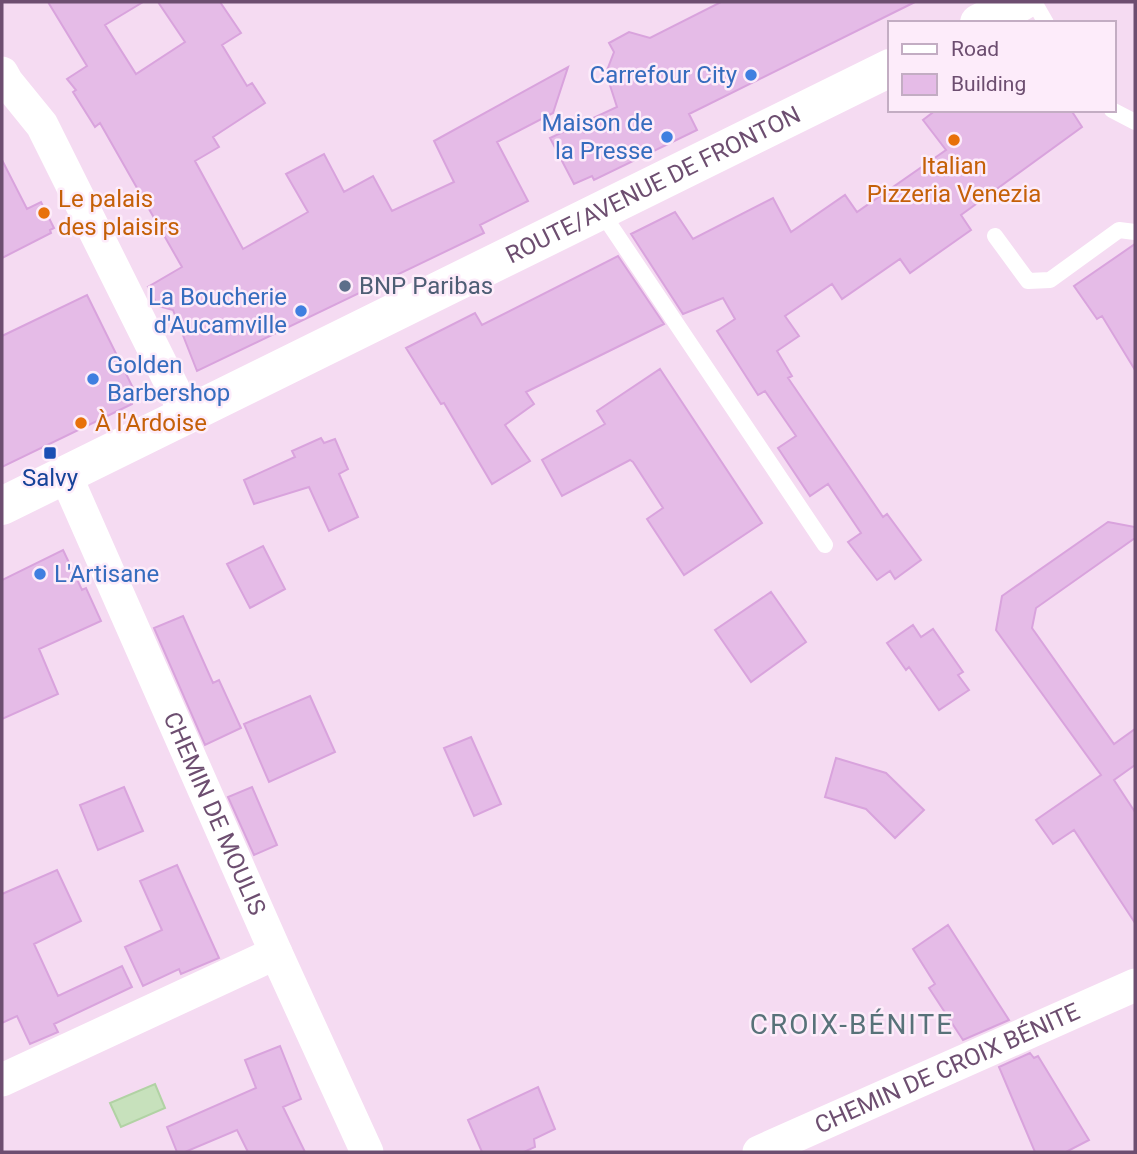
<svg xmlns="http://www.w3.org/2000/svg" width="1137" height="1154" font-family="Roboto,sans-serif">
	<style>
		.residential { fill: #f5dbf2; fill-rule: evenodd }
		.water { fill: #c7e1bc; stroke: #b1d2a4; stroke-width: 2 }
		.building { fill: #e5bbe7; stroke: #d9a3dd; stroke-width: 2 }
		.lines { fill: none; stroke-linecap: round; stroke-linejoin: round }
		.lane { stroke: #fff; stroke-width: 16 }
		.street { stroke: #fff; stroke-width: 33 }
		.secondary { stroke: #fff; stroke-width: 38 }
		.shop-dot { fill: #3f7fe0; stroke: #fdecfa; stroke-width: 2.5 }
		.food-dot { fill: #e8710a; stroke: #fdecfa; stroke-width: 2.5 }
		.service-dot { fill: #5c6f8a; stroke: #fdecfa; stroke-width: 2.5 }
		.transit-dot { fill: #1a4fb4; stroke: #fdecfa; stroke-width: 2.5 }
		.labels { text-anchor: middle; stroke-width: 5; stroke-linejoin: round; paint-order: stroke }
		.shop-label { font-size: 24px; fill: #366cbe; stroke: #fdecfa; text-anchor: end }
		.food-label { font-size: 24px; fill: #c56008; stroke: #fdecfa; text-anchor: start }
		.street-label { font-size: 24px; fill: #6d4e70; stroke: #fdecfa }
		.service-label { font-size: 24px; fill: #4e5e75; stroke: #fdecfa; text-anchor: start }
		.transit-label { font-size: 24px; fill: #164399; stroke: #fdecfa }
		.quarter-label { font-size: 28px; letter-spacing: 2px; fill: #587279; stroke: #fdecfa }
	</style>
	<rect width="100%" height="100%" fill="#fae6f6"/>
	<path class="residential" d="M2 2H1135V1152H2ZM890 23H1114V110H890Z"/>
	<path class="water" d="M155 1084 165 1108 121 1127 110 1103Z"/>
	<path class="building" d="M48 2H143L105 25 136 74 185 42 158 2H220L241 33 222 45 247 86 252 83 265 103 213 137 219 147 195 161 243 249 308 212 286 174 324 154 344 192 373 176 392 211 454 182 434 141 568 67 553 113 497 142 528 201 480 225 484 233 197 371 173 310 158 306 148 287 182 267 100 123 95 127 73 92 76 90 67 79 87 66Z
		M721 2H915L689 114 697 130 594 180 592 176 574 184 550 138 580 124 584 132 589 120 617 107 606 73 614 52 609 43 629 32 650 38Z
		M936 110H1071L1082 127 961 215 971 230 910 273 900 259 842 299 832 284 785 316 799 336 777 351 792 376 788 378 883 517 887 514 921 560 895 579 890 571 877 580 848 542 861 533 828 484 810 496 778 448 796 436 765 391 758 395 717 331 735 319 723 298 683 314 631 234 675 212 693 239 773 198 791 232 845 195 857 212 946 150 923 120Z
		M2 160 27 209 41 202 54 228 50 230 51 233 2 258Z
		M1135 244V370L1102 316 1097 319 1074 286Z
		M618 256 664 324 526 392 534 404 505 425 530 461 492 484 444 403 441 404 406 348 475 313 482 325Z
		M87 295 134 390 132 404 2 467V336Z
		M660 369 762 523 684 575 647 519 663 508 633 462 630 460 562 496 542 460 605 424 597 411Z
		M321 438 324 443 335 439 348 469 339 474 358 517 329 531 309 487 254 504 244 480 295 457 292 451Z
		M1108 522 1135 527V538L1036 608 1032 628 1114 744 1135 729V765L1114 780 1135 812V923L1074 830 1053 844 1036 820 1101 775 996 630 1002 596Z
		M263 546 285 589 250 608 227 564Z
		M63 550 82 590 86 588 101 621 39 649 58 694 2 719V580Z
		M771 592 806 642 751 682 715 630Z
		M183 616 213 683 219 680 241 728 205 745 154 628Z
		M913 625 921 637 933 629 963 672 958 675 969 690 939 710 909 667 906 670 887 643Z
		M310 696 335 752 269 782 244 724Z
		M471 737 501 804 474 816 444 748Z
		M836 758 886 773 924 810 895 838 866 809 825 797Z
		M124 787 143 831 98 850 80 805Z
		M252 787 277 845 254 855 228 797Z
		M177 865 219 958 181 974 179 969 143 986 125 947 162 930 140 881Z
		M57 870 81 921 34 944 58 996 122 966 132 987 54 1024 58 1032 30 1044 17 1016 2 1023V894Z
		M948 925 1009 1020 963 1040 929 988 935 984 913 949Z
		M280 1046 301 1099 283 1107 305 1152H248L237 1130 185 1152H177L167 1127 256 1088 245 1060Z
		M1030 1053 1034 1058 1038 1056 1089 1140 1066 1152H1035L999 1067Z
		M538 1087 555 1129 534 1139 535 1147 524 1152H482L468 1120Z"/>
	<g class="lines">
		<path class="lane" d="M1034 2 1046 23
			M1112 110 1135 122
			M600 210 825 545
			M995 236 1028 281 1050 280 1119 230 1135 232"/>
		<g class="street">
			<path d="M2 73 7 82 42 125 186 414"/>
			<path id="s1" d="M65 474 276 953 367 1152"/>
			<path d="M2 1080 276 953"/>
			<path id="s2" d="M759 1152 1135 985"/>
		</g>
		<g class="secondary">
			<path d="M979 23 1021 2"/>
			<path id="s3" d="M2 506 890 68"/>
		</g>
	</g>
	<g class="shop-dot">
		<circle cx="751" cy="75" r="7"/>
		<circle cx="667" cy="137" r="7"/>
		<circle cx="301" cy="311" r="7"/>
		<circle cx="93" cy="379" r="7"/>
		<circle cx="40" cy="574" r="7"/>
	</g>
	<g class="food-dot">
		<circle cx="954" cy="140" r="7"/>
		<circle cx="44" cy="213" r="7"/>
		<circle cx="81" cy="423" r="7"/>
	</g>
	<circle class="service-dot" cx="345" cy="286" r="7"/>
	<rect class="transit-dot" x="43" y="446" width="14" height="14" rx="3.5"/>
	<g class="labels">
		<g class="shop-label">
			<text x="737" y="83">Carrefour City</text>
			<text x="653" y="131">Maison de<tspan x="653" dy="28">la Presse</tspan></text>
			<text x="287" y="305">La Boucherie<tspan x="287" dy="28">d'Aucamville</tspan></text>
			<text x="107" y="373" text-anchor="start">Golden<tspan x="107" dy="28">Barbershop</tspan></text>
			<text x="54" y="582" text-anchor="start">L'Artisane</text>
		</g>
		<g class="food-label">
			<text x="954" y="174" text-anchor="middle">Italian<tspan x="954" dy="28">Pizzeria Venezia</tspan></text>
			<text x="58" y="207">Le palais<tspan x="58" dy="28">des plaisirs</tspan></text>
			<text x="95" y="431">À l'Ardoise</text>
		</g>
		<g class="street-label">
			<text dy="8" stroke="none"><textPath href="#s3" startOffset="726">ROUTE/AVENUE DE FRONTON</textPath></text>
			<text dy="8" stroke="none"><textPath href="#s1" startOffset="371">CHEMIN DE MOULIS</textPath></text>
			<text dy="8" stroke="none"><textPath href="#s2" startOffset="206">CHEMIN DE CROIX BÉNITE</textPath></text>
		</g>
		<g class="service-label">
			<text x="359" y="294">BNP Paribas</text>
		</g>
		<g class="transit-label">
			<text x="50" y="486">Salvy</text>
		</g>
		<g class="quarter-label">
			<text x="852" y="1034">CROIX-BÉNITE</text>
		</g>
	</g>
	<rect width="1137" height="1154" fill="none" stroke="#6d4e70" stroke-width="7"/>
	<rect x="888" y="21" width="228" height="91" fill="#fdecfa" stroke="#c3adc3" stroke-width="2"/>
	<rect x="902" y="44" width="35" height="10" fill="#ffffff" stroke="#c3adc3" stroke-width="2"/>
	<text x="951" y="56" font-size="21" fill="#6d4e70">Road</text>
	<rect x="902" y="74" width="35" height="21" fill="#e5bbe7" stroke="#c3adc3" stroke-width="2"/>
	<text x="951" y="91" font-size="21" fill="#6d4e70">Building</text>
</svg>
